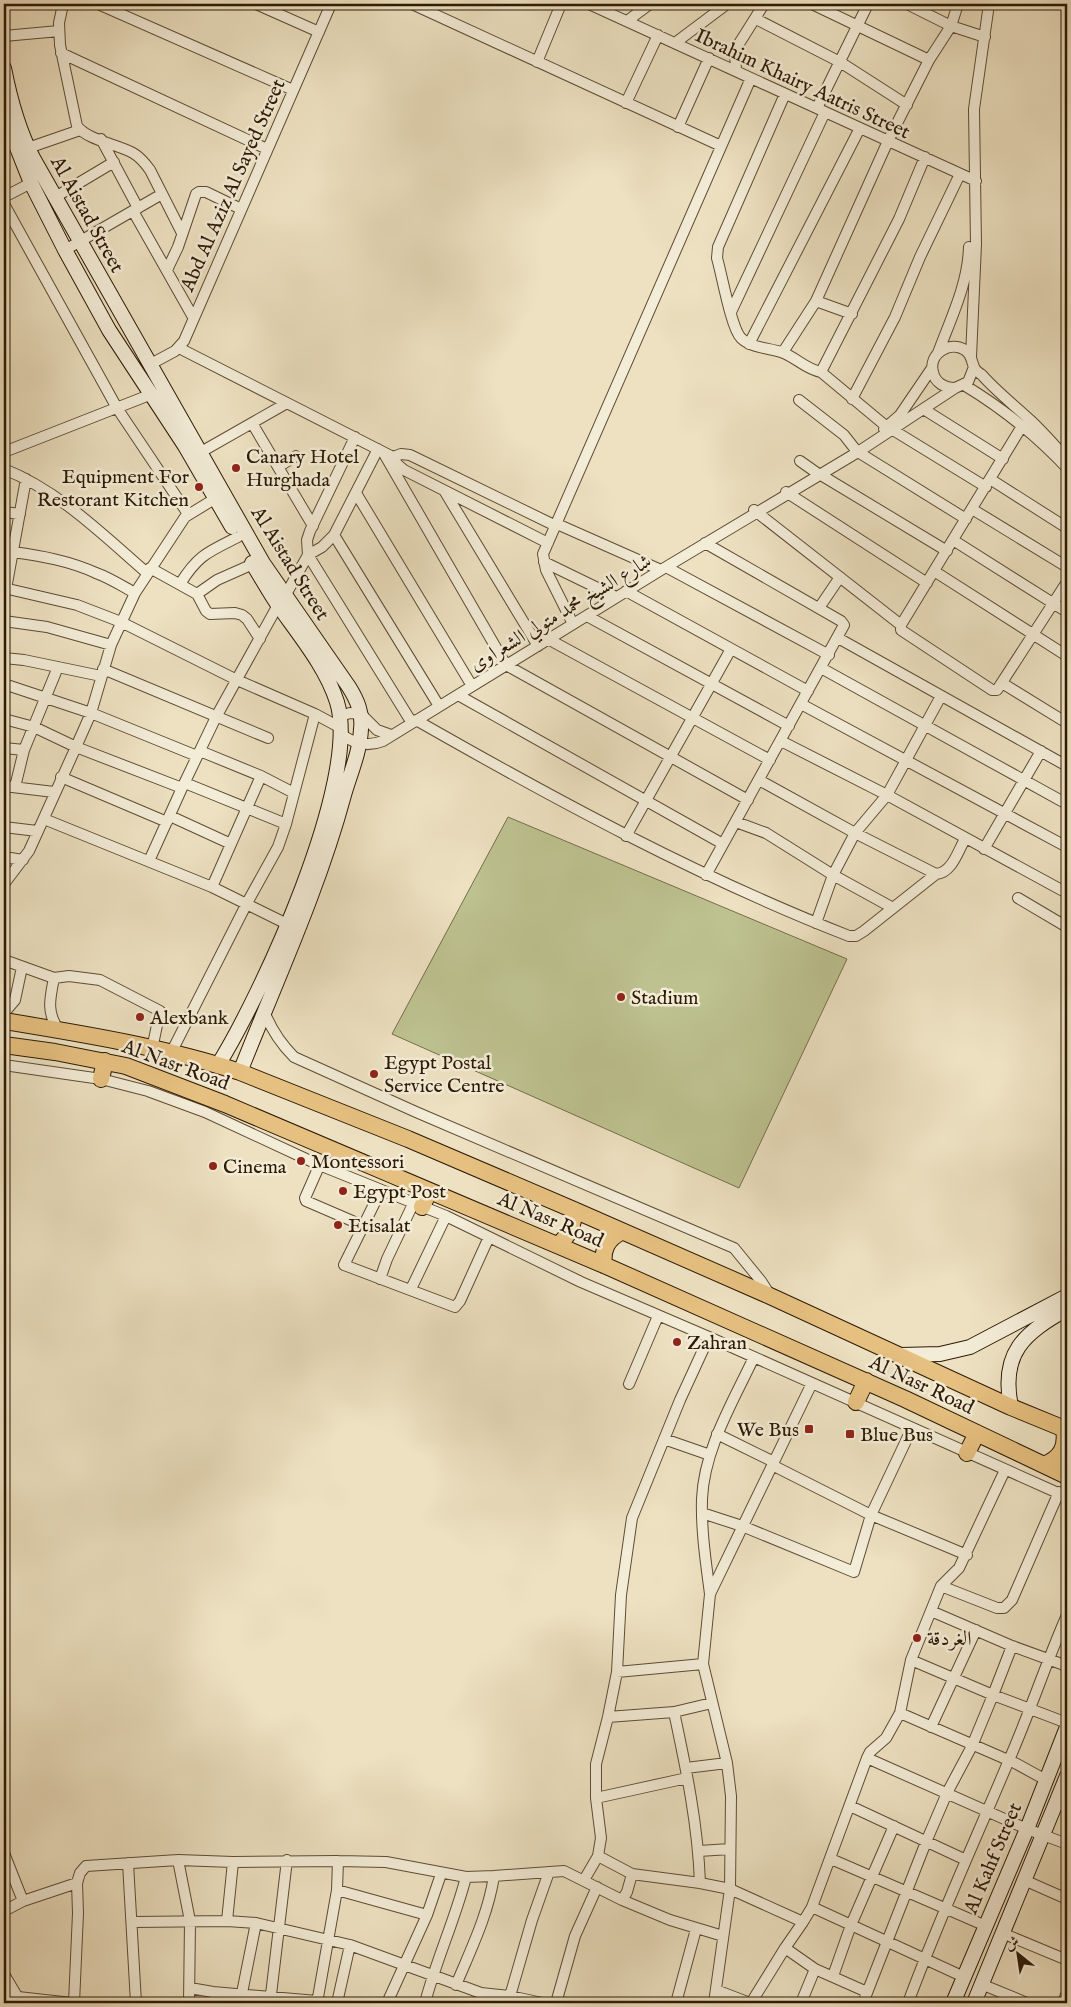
<svg xmlns="http://www.w3.org/2000/svg" width="1071" height="2007" font-family="'IM FELL English',Amiri,serif">
	<style>
		.green { fill: #bdc290; stroke: #756e4a }
		.lines { fill: none; stroke-linecap: round; stroke-linejoin: round }
		.minor-casing { stroke: #5d4c34; stroke-width: 12 }
		.tertiary-casing { stroke: #5d4c34; stroke-width: 14 }
		.secondary-casing { stroke: #2d1a05; stroke-width: 16 }
		.primary-casing { stroke: #2d1a05; stroke-width: 18 }
		.minor { stroke: #f3ecd7; stroke-width: 10 }
		.tertiary { stroke: #f3ecd7; stroke-width: 12 }
		.secondary { stroke: #f3ecd7; stroke-width: 14 }
		.primary { stroke: #e6c080; stroke-width: 16 }
		.poi-dot { fill: #8f2418; stroke: #f3ecd7; stroke-width: 2 }
		.labels { text-anchor: middle; stroke-width: 5; stroke-linejoin: round; paint-order: stroke }
		.street-label { font-size: 20px; fill: #2d1a05; stroke: #f3ecd7 }
		.poi-label { font-size: 20px; fill: #2d1a05; stroke: #f3ecd7; text-anchor: start }
	</style>
	<rect width="100%" height="100%" fill="#ede1c1"/>
	<filter id="stains"><feTurbulence type="fractalNoise" baseFrequency=".004" numOctaves="4"/><feColorMatrix values="0 0 0 0 .2 0 0 0 0 .09 0 0 0 0 .02 0 0 0 .5 -.17"/></filter>
	<radialGradient id="worn" r=".72"><stop offset=".6" stop-color="#630" stop-opacity="0"/><stop offset="1" stop-color="#630" stop-opacity=".3"/></radialGradient>
	<path class="green" d="M508 817 847 959 739 1188 392 1034Z"/>
	<g class="lines">
		<g class="minor-casing">
			<path id="minor" d="M63 4 59 23 60 45 77 126C87 140 117 144 133 153 140 157 145 163 150 170L182 233
				M98 4 293 90
				M256 4 319 32
				M412 4 721 146
				M589 4 976 181
				M812 4 929 60
				M907 4 951 26 985 37
				M756 19 840 62 907 105
				M627 21 650 4
				M4 36 59 31
				M675 43 727 4
				M61 53 267 149
				M537 62 561 4
				M736 71 735 50 764 4
				M785 94 718 247 717 258C722 275 731 328 741 338 751 348 769 348 781 352 796 357 805 369 821 372L887 427
				M626 103 658 35
				M817 108 868 4
				M678 127 709 58
				M101 139 138 208
				M28 148 80 130
				M57 196 114 162
				M4 197 31 183
				M4 204 117 408 188 514
				M133 211 193 317
				M65 250 162 194
				M167 270 178 247 196 194 199 192H206L241 209
				M816 301 852 314
				M731 312 825 112
				M749 344 860 128
				M179 348 393 457 397 464 404 470 548 543
				M783 352 816 301 888 141 929 60 951 26 958 4
				M938 353C951 318 968 284 969 247
				M971 357 976 244 974 109 989 4
				M149 365 175 351 184 341 331 4
				M974 367 968 382 955 388C945 388 935 383 933 372 928 354 950 340 965 350 972 355 971 360 974 367 975 370 979 373 982 375 996 391 1014 405 1030 420 1043 432 1055 446 1067 459
				M821 372 899 219 925 157
				M964 385C1002 408 1037 436 1067 468
				M852 399 895 317 920 257 960 174
				M799 400 844 435 855 449
				M925 410 1003 459
				M252 423 313 526
				M1022 426 901 625V630L992 690H997L1067 582
				M884 429 900 415 932 368
				M893 430 986 487
				M355 437 310 531 307 540 308 555 412 723
				M4 452 152 394
				M201 452 287 403
				M383 452 506 665 748 800
				M858 452 966 519
				M393 457 401 454 410 455 556 526
				M800 461 817 473
				M278 467 296 456
				M4 469C59 491 102 534 147 573
				M821 475 947 551
				M990 479 1067 528
				M445 492 538 646
				M786 492 927 583
				M356 493 472 686
				M972 509 1067 567
				M754 510 901 625
				M4 512 20 514
				M557 524 661 570
				M334 535 439 706
				M953 540 1067 612
				M705 543 841 621 844 625 706 875
				M13 552C42 556 70 561 96 573 110 578 122 586 135 593
				M544 562 616 597
				M666 567 829 655
				M150 568 197 594 206 611 210 614 235 613 242 615 247 619 260 639
				M934 571 1067 656
				M180 584C198 555 208 552 238 537
				M4 588 77 605 121 622 237 680 315 714 341 728
				M6 589 26 479
				M626 591 808 691
				M197 594 217 580 253 564
				M285 596 308 555 322 547 334 535 378 449
				M819 608 840 577
				M587 616 789 726
				M4 621 47 627 111 645
				M573 624 546 570 543 554 751 78
				M838 638 1067 766
				M548 639 770 760
				M4 658 24 660 101 676
				M821 668 1067 804
				M103 669 268 738
				M1002 683 1067 723
				M4 684 91 713 197 756
				M458 695 723 844
				M801 704 1067 847
				M340 716 350 713 361 714 377 730 391 735
				M4 719 34 727 76 747 182 788
				M416 720C556 800 698 877 849 936H856L864 931 936 874 855 833 759 780
				M341 734C354 744 368 747 383 741L661 570 858 452 955 388
				M781 741 887 795 1067 893
				M4 748 24 750
				M200 751 261 776 294 793
				M61 777 167 822
				M185 783 286 824
				M4 786 54 792
				M15 787 24 750 58 667
				M170 816 231 844
				M44 819 212 887 287 924
				M736 822 766 833 833 875 893 908
				M4 827 37 831
				M626 836 731 649
				M984 849 1041 751
				M4 857 23 860
				M149 861 182 788 216 717 278 605
				M936 874C952 873 958 851 965 839
				M4 884 29 851 76 747 91 713 111 645 135 593 185 517 216 498
				M212 887 261 776
				M1018 898 1067 927
				M816 923 833 875 855 833 887 795 941 696
				M4 960 54 978 69 976 100 980 160 1011 152 1049
				M54 978C50 998 46 1013 59 1030
				M264 1011C271 1029 280 1043 294 1057L416 1112 734 1248 761 1281 770 1295
				M4 1013 15 1000 22 967
				M171 1053 247 903 278 847 286 824 315 714
				M4 1065 101 1079 148 1091 205 1112 317 1164 446 1216 581 1282 709 1337 1067 1497
				M320 1164 305 1198 306 1201 364 1226
				M381 1190 344 1265 455 1307 460 1301 489 1237
				M380 1279 387 1259 413 1204
				M411 1289 446 1216
				M629 1384 658 1316
				M717 1434 774 1462
				M664 1439 710 1455
				M772 1465 871 1515 912 1428
				M702 1513 742 1526 854 1572 871 1515 967 1555
				M941 1586 997 1608H1004L1012 1600 1059 1492
				M710 1594C706 1563 701 1531 702 1499 704 1449 733 1402 754 1357
				M931 1611 1012 1646 1067 1666
				M911 1660 993 1695 1012 1646
				M617 1672 703 1664
				M674 1712C686 1768 698 1825 700 1883L730 1889 803 1922 812 1907 964 1977
				M900 1713 1015 1763 1046 1780
				M608 1717 674 1712 712 1703
				M931 1727 976 1630
				M867 1758 1027 1829 1067 1844
				M686 1768 727 1763
				M596 1798 687 1778
				M850 1806 966 1860
				M699 1851 730 1849
				M4 1853 23 1901 4 1911
				M598 1856 632 1874 700 1883
				M831 1859 986 1926
				M178 1860 190 1921 189 2003
				M338 1861 337 1890 427 1915 441 1874
				M128 1863 136 2003
				M494 1876 564 1871 622 1900 670 1920 723 1936
				M584 1880 598 1856 601 1838 596 1798V1764L608 1717 617 1672 621 1595 632 1518 680 1400 709 1337
				M1024 1880 1067 1899
				M622 1900 627 1892 632 1874
				M23 1901 77 1883
				M812 1907 867 1758 870 1752 886 1738 900 1713 911 1660 941 1586 959 1568 1005 1470
				M227 1921 233 1862
				M133 1922 227 1921 256 1923 350 1945 481 1993 510 1996 542 2003
				M803 1922 785 1948 815 1969 867 1992
				M1002 1933 1067 1960
				M833 1976 851 1925 894 1826
				M981 1984 1027 2003
				M190 1988 213 1992 317 2001
				M716 1990 750 2003
				M18 1997 72 2003
				M74 2003 78 1913 77 1883 80 1873 86 1866 178 1860 233 1862 338 1861 386 1862 466 1877 494 1876C488 1915 471 1949 456 1985
				M240 2003 256 1923
				M270 2003 287 1860
				M317 2003 337 1890
				M337 2003 350 1945
				M387 2003 427 1915
				M425 2003C436 1960 455 1920 466 1877
				M508 2003 532 1920 549 1872
				M556 2003 575 1936 597 1887
				M676 2003 696 1929
				M714 2003 730 1889 731 1796 727 1763 703 1664 710 1594 812 1383
				M751 2003 785 1948
				M801 2003 815 1969
				M863 2003 926 1842 947 1793 972 1746 993 1695 1067 1723
				M908 2003C938 1921 975 1841 1009 1760 1030 1712 1046 1663 1067 1615
				M1063 2003 1067 1992"/>
		</g>
		<g class="tertiary-casing">
			<path id="tertiary" d="M4 1976 20 2003"/>
		</g>
		<g class="secondary-casing">
			<path id="secondary" d="M4 68C10 99 18 129 33 158L263 563 349 687C357 700 363 713 361 729 360 752 350 774 344 795 318 891 276 981 240 1072
				M4 115 31 183 65 250 109 330 185 446 232 527
				M218 1065C261 996 361 780 337 702 326 667 299 635 278 605 269 592 261 577 252 563
				M901 1355 940 1354 970 1347 1067 1296
				M1011 1407C1000 1353 1024 1333 1067 1309
				M953 2003 1027 1829 1067 1727
				M974 2003 1067 1776"/>
		</g>
		<g class="primary-casing">
			<path id="primary" d="M4 1021C83 1034 164 1047 240 1072L408 1139 574 1210 770 1296 1011 1407 1067 1430
				M4 1045 55 1052 126 1066 225 1104 604 1265 905 1399 1067 1476
				M101 1079 105 1061
				M422 1207 429 1191
				M558 1245C569 1236 574 1225 574 1210
				M604 1265C602 1250 607 1239 621 1232
				M856 1402 866 1381
				M967 1453 977 1433
				M1044 1465C1061 1458 1067 1447 1064 1429"/>
		</g>
		<use href="#minor" class="minor"/>
		<use href="#tertiary" class="tertiary"/>
		<use href="#secondary" class="secondary"/>
		<use href="#primary" class="primary"/>
	</g>
	<g class="poi-dot">
		<circle cx="236" cy="468" r="5"/>
		<circle cx="199" cy="487" r="5"/>
		<circle cx="621" cy="997" r="5"/>
		<circle cx="140" cy="1017" r="5"/>
		<circle cx="374" cy="1074" r="5"/>
		<circle cx="301" cy="1161" r="5"/>
		<circle cx="213" cy="1166" r="5"/>
		<circle cx="343" cy="1191" r="5"/>
		<circle cx="338" cy="1225" r="5"/>
		<circle cx="677" cy="1342" r="5"/>
		<rect x="804" y="1424" width="10" height="10" rx="2.5"/>
		<rect x="845" y="1429" width="10" height="10" rx="2.5"/>
		<circle cx="917" cy="1638" r="5"/>
	</g>
	<g class="labels">
		<g class="street-label">
			<text transform="translate(803 83) rotate(25)" y="7">Ibrahim Khairy Aatris Street</text>
			<text transform="translate(232 185) rotate(-66)" y="7">Abd Al Aziz Al Sayed Street</text>
			<text transform="translate(88 214) rotate(61)" y="7">Al Aistad Street</text>
			<text transform="translate(291 563) rotate(58)" y="7">Al Aistad Street</text>
			<text transform="translate(560 612) rotate(-31)" y="7">شارع الشيخ محمد متولي الشعراوى</text>
			<text transform="translate(176 1064) rotate(20)" y="7">Al Nasr Road</text>
			<text transform="translate(551 1219) rotate(23)" y="7">Al Nasr Road</text>
			<text transform="translate(922 1384) rotate(25)" y="7">Al Nasr Road</text>
			<text transform="translate(992 1858) rotate(-67)" y="7">Al Kahf Street</text>
		</g>
		<g class="poi-label">
			<text x="246" y="463">Canary Hotel<tspan x="246" dy="23">Hurghada</tspan></text>
			<text x="189" y="483" text-anchor="end">Equipment For<tspan x="189" dy="23">Restorant Kitchen</tspan></text>
			<text x="631" y="1004">Stadium</text>
			<text x="150" y="1024">Alexbank</text>
			<text x="384" y="1069">Egypt Postal<tspan x="384" dy="23">Service Centre</tspan></text>
			<text x="311" y="1168">Montessori</text>
			<text x="223" y="1173">Cinema</text>
			<text x="353" y="1198">Egypt Post</text>
			<text x="348" y="1232">Etisalat</text>
			<text x="687" y="1349">Zahran</text>
			<text x="799" y="1436" text-anchor="end">We Bus</text>
			<text x="860" y="1441">Blue Bus</text>
			<text x="927" y="1645">الغردقة</text>
		</g>
	</g>
	<rect width="1071" height="2007" fill="none" stroke="#ede1c1" stroke-width="20"/>
	<rect x="5" y="5" width="1061" height="1997" fill="none" stroke="#2d1a05" stroke-width="2.5"/>
	<rect x="10" y="10" width="1051" height="1987" fill="none" stroke="#2d1a05"/>
	<g transform="translate(1018 1954) rotate(330)" stroke="#f3ecd7" stroke-width="4" paint-order="stroke">
	<path d="M0-4L9 19L0 12L-9 19Z" fill="#2d1a05"/>
	<text y="-8" font-size="14" font-weight="bold" text-anchor="middle" fill="#2d1a05">ش</text>
	</g>
	<rect width="100%" height="100%" filter="url(#stains)"/>
	<rect width="100%" height="100%" fill="url(#worn)"/>
</svg>
